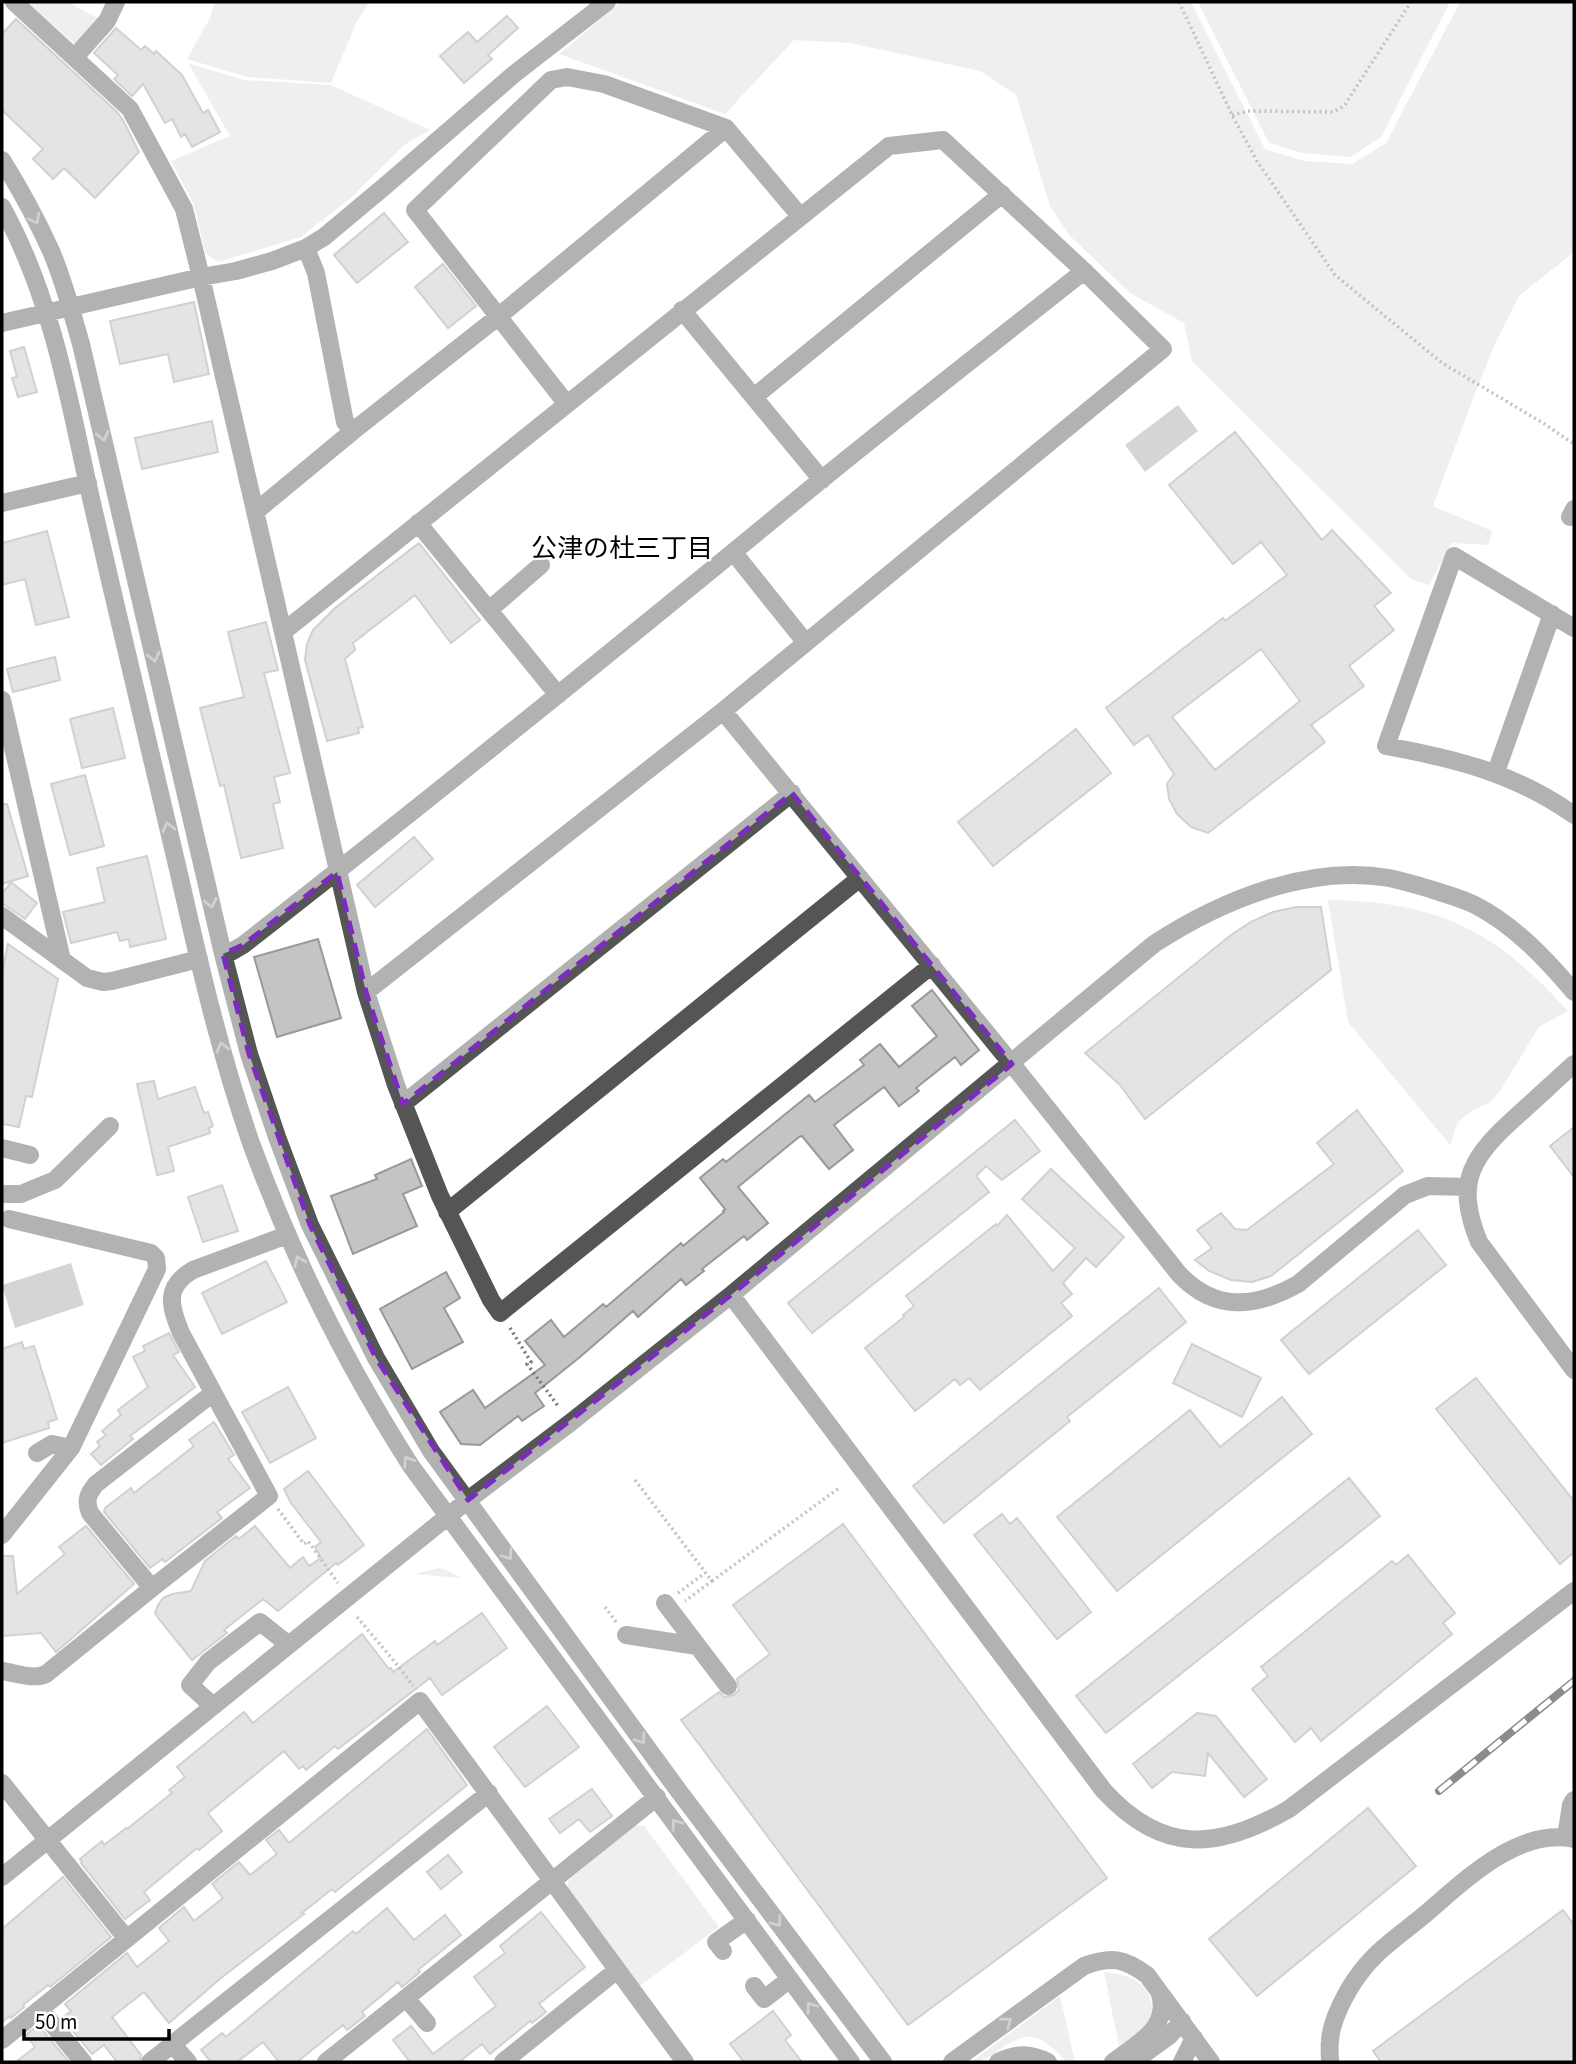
<svg xmlns="http://www.w3.org/2000/svg" width="1576" height="2064" font-family="'Source Sans 3','Noto Sans JP',sans-serif">
	<style>
		.green { fill: #dcdcdc }
		.water { fill: #a3a3a3 }
		.building { fill: #c4c4c4; stroke: #999; stroke-width: 2; fill-rule: evenodd }
		.lines { fill: none; stroke-linecap: round; stroke-linejoin: round }
		.path { stroke: #777; stroke-width: 3.5; stroke-dasharray: 2 3.5; stroke-linecap: butt }
		.minor { stroke: #555; stroke-width: 18 }
		.rail-casing { stroke: #000; stroke-width: 8 }
		.rail { stroke: #fff; stroke-width: 5; stroke-dasharray: 16; stroke-linecap: butt }
		.oneway { stroke: #999 }
		.marked { fill: none; stroke: #7b2cbf; stroke-width: 5; stroke-dasharray: 14 9; stroke-linejoin: round }
		.labels { text-anchor: middle; stroke-width: 5; stroke-linejoin: round; paint-order: stroke }
		.neighbourhood-label { font-size: 26px; fill: #000; stroke: #fff }
	</style>
	<rect width="100%" height="100%" fill="#fff"/>
	<path class="green" d="M28 2H68L99 19 81 42 74 44Z
		M214 2H370L357 21 331 83 247 77 187 59 210 18Z
		M621 2H1191L1265 149 1304 161 1352 164 1386 143 1460 2H1574V252L1519 296 1494 346 1474 396 1433 506 1492 531 1489 545 1452 543 1429 585 1411 579 1192 361 1184 323 1130 293 1070 236 1050 206 1016 95 980 71 850 43 794 40 725 114 559 54Z
		M1198 2H1450L1381 137 1350 157 1302 153 1269 143Z
		M188 63 244 80 331 85 430 130 404 145 353 196 301 237 218 262 205 253 194 205 171 161 230 136Z
		M1328 900C1437 901 1495 930 1568 1011L1539 1027 1500 1091 1489 1103 1473 1110 1458 1122 1450 1145 1348 1022Z
		M440 1568 451 1572 461 1578 415 1574Z
		M634 1825 644 1826 719 1927 640 1986 567 1888 569 1880Z
		M1104 1972C1122 1974 1144 1978 1150 1998 1152 2006 1153 2013 1149 2020 1143 2031 1130 2038 1119 2046Z
		M1060 1996 1075 2062 1066 2061C1039 2033 1029 2028 996 2052 987 2058 982 2062 971 2062Z"/>
	<path class="water" d="M1178 405 1198 431 1145 472 1125 445Z
		M71 1263 84 1305 15 1328 2 1285Z"/>
	<path class="building" d="M507 16 518 28 488 55 492 59 464 83 440 56 468 32 477 42Z
		M16 19 117 112 123 120 139 152 95 198 64 168 53 179 33 159 43 149 2 110V34Z
		M116 28 141 50 145 46 154 54 156 51 182 75 203 113 208 110 220 132 192 147 185 134 181 137 172 119 165 123 143 84 132 96 114 79 118 75 94 53Z
		M384 213 408 242 357 283 334 255Z
		M443 264 476 306 448 328 415 287Z
		M194 302 209 374 174 382 168 354 120 364 110 321Z
		M24 347 37 392 18 397 12 378 17 377 10 351Z
		M212 421 218 452 142 469 135 438Z
		M1235 432 1322 540 1332 530 1391 593 1374 606 1394 630 1349 666 1364 686 1311 725 1325 742 1208 833 1191 827 1177 814 1169 799 1167 784 1174 774 1148 735 1134 745 1106 708 1223 618 1225 621 1287 575 1261 542 1233 564 1169 485ZM1261 649 1300 701 1215 770 1172 717Z
		M47 531 69 617 36 625 25 579 2 585V543Z
		M419 543 480 620 451 643 415 595 353 643 355 650 345 659 363 727 358 728 359 733 327 741 305 660 307 644 313 630 335 608Z
		M266 622 278 670 264 673 290 773 274 777 280 802 273 804 283 848 241 858 224 785 220 786 200 708 244 697 228 632Z
		M55 657 60 680 13 692 7 669Z
		M113 708 125 758 82 768 70 719Z
		M1076 729 1111 773 993 866 958 822Z
		M85 775 104 846 70 855 51 784Z
		M2 804H7L28 876 2 884Z
		M414 837 433 859 375 907 357 885Z
		M147 856 166 939 130 947 129 939 120 941 117 932 71 943 63 912 105 902 97 868Z
		M11 882 37 903 25 919 2 903V894Z
		M1296 907H1321L1331 970 1145 1119 1120 1085 1085 1053 1231 935 1251 922 1273 912Z
		M318 939 341 1018 277 1037 254 957Z
		M8 944 58 979 32 1097 26 1096 19 1127 2 1124V973Z
		M932 990 979 1050 961 1065 955 1057 916 1088 919 1091 899 1106 884 1087 834 1125 853 1150 829 1169 802 1136 799 1137 738 1187 768 1223 747 1240 744 1236 702 1269 704 1271 686 1285 681 1279 638 1317 633 1311 580 1357 535 1393 544 1406 522 1421 518 1416 480 1445 461 1444 440 1412 473 1390 485 1408 545 1365 525 1341 551 1320 564 1337 603 1304 606 1307 681 1243 683 1246 724 1212 723 1211 725 1209 700 1178 723 1159 726 1162 809 1095 815 1102 864 1065 860 1060 880 1044 899 1067 937 1036 912 1006Z
		M154 1081 158 1099 195 1087 204 1113 208 1112 213 1126 209 1128 210 1133 168 1147 174 1171 157 1175 137 1084Z
		M1357 1110 1403 1171 1271 1276 1252 1282 1231 1280 1209 1271 1195 1260 1212 1248 1197 1230 1221 1213 1235 1229 1247 1230 1334 1164 1317 1143Z
		M1015 1120 1040 1151 1002 1180 986 1166 976 1176 989 1192 812 1333 788 1303Z
		M1574 1127V1177L1550 1146Z
		M411 1159 422 1186 403 1194 417 1226 353 1254 331 1196 377 1179 375 1175Z
		M1051 1169 1124 1237 1096 1267 1086 1258 1063 1283 1072 1294 1061 1303 1072 1316 980 1390 969 1378 960 1385 955 1379 915 1411 865 1348 904 1317 903 1315 914 1306 906 1296 996 1224 997 1226 1007 1215 1053 1271 1075 1248 1022 1199Z
		M222 1185 238 1231 203 1242 188 1197Z
		M1418 1230 1446 1265 1309 1374 1281 1340Z
		M266 1261 287 1302 222 1334 202 1293Z
		M446 1272 460 1298 444 1308 463 1342 412 1369 380 1309Z
		M1159 1288 1186 1322 1067 1417 1070 1421 944 1523 913 1486Z
		M169 1333 179 1352 173 1355 195 1387 130 1436 133 1439 101 1465 91 1454 100 1446 97 1442 106 1435 102 1431 121 1415 118 1410 148 1387 133 1357 145 1351 143 1346Z
		M22 1342 24 1349 34 1346 57 1419 48 1422 49 1428 2 1443V1349Z
		M1192 1344 1261 1378 1242 1417 1173 1383Z
		M1476 1378 1574 1501V1552L1560 1564 1436 1409Z
		M288 1387 316 1438 270 1463 242 1412Z
		M1282 1397 1312 1434 1117 1591 1057 1517 1190 1410 1220 1447Z
		M214 1422 234 1455 228 1459 250 1488 217 1512 222 1518 165 1562 162 1559 150 1568 104 1512 105 1508 131 1488 134 1493 194 1446 189 1440Z
		M308 1471 364 1545 338 1565 336 1563 278 1611 263 1599 224 1630 227 1633 192 1660 159 1619 155 1613 158 1605 163 1598 172 1594 191 1591 205 1561 236 1536 239 1539 255 1526 290 1568 303 1557 309 1566 321 1558 315 1547 321 1542 291 1503 284 1489Z
		M1349 1478 1380 1516 1106 1733 1076 1696Z
		M1002 1514 1010 1524 1017 1518 1091 1612 1057 1639 974 1535Z
		M843 1524 1107 1878 908 2025 681 1720 719 1692 724 1697 734 1695 739 1690 737 1679 770 1654 733 1605Z
		M86 1526 134 1584 56 1652 41 1633 2 1636V1556H13L17 1594 65 1554 59 1547Z
		M1408 1555 1455 1613 1443 1623 1452 1634 1321 1741 1311 1728 1295 1742 1252 1689 1268 1676 1261 1667 1392 1561 1396 1565Z
		M482 1613 507 1648 442 1695 430 1678 338 1749 335 1746 306 1770 303 1766 299 1769 284 1751 208 1813 222 1831 199 1850 197 1848 144 1892 150 1900 125 1919 81 1863 82 1862 80 1859 102 1841 104 1845 126 1828 127 1829 172 1793 169 1790 185 1777 177 1767 244 1712 253 1723 362 1634 389 1669 391 1668 393 1672 435 1641 437 1645Z
		M547 1706 579 1747 525 1787 494 1747Z
		M1197 1713 1216 1716 1267 1779 1244 1797 1208 1753 1205 1776 1172 1772 1152 1788 1133 1764Z
		M427 1729 467 1785 335 1892 332 1889 302 1913 304 1914 221 1978 169 2023 144 1992 112 2017 141 2055 139 2062H117L104 2045 92 2054 62 2018 71 2011 65 2004 127 1953 137 1967 169 1941 159 1928 184 1907 194 1921 223 1898 212 1884 239 1862 250 1875 277 1854 266 1840 279 1830 289 1843Z
		M592 1789 612 1816 590 1832 579 1819 560 1833 549 1819Z
		M1368 1808 1416 1866 1257 1996 1209 1939Z
		M448 1855 462 1872 441 1889 427 1872Z
		M63 1877 111 1937 50 1987 48 1985 23 2005 24 2007 11 2018 10 2016 2 2022V1929Z
		M387 1908 414 1940 445 1915 461 1935 418 1970 420 1972 402 1987 398 1982 362 2012 365 2016 347 2030 343 2025 297 2062H279L263 2042 237 2062H211L201 2050 222 2033 226 2037 353 1931 356 1934Z
		M1563 1910 1574 1925V2062H1381L1373 2051Z
		M541 1912 585 1967 539 2004 546 2012 532 2023 530 2021 490 2054 482 2044 459 2062H410L393 2040 411 2026 433 2054 496 2006 474 1977 505 1953 500 1946Z
		M773 2011 791 2035 785 2040 802 2062H744L730 2044Z
		M38 2025 44 2032 69 2062H16L35 2047 26 2035Z"/>
	<g class="lines">
		<path class="path" d="M1179 2 1232 115 1257 161 1335 275 1442 363 1543 423 1574 444
			M1232 115 1248 111 1333 112 1344 106 1411 2
			M510 1328 531 1362 527 1364 558 1406
			M635 1480 712 1581 685 1601
			M278 1509 304 1544 308 1541 338 1583
			M712 1581 839 1488
			M678 1593 705 1573
			M605 1607 616 1622
			M357 1617C376 1640 396 1662 413 1686"/>
		<path class="minor" d="M14 2 130 109 184 209 201 277 366 992 396 1085 440 1196 491 1300 500 1313 932 965
			M75 57 107 21 116 2
			M2 160C20 189 37 220 51 251 64 281 72 313 81 344L223 954 249 1054 277 1137 310 1225 376 1358 431 1451 675 1786 883 2062
			M2 207C49 292 67 387 87 481 95 515 103 550 111 585 134 683 157 780 180 878 200 967 221 1057 251 1143 292 1256 346 1364 411 1466L851 2062
			M306 248 316 273 345 422 353 431
			M682 310 822 480
			M2 323 201 277 236 271 272 261 306 248 324 237 385 186 513 75 607 2
			M754 397 1002 194
			M566 403 415 210 551 80 567 77 604 84 726 128
			M2 503 88 483
			M255 512 353 431 499 316 726 128 800 216
			M1570 517 1574 509
			M418 523 558 695
			M734 553 806 643
			M489 610 541 565
			M1574 628 1454 556 1386 746C1457 759 1514 773 1574 815
			M283 632 889 146 943 140 1084 271 1163 349 723 711 366 992
			M2 700 62 960
			M723 711 1012 1064 1179 1274C1215 1312 1255 1308 1298 1284L1405 1195 1428 1186 1467 1187
			M1496 772 1552 614
			M2 916 87 978 103 982 112 981 199 959
			M223 954 231 952 243 945C438 793 630 637 821 480 908 409 996 341 1084 271
			M1574 1064C1555 1081 1537 1098 1518 1115 1472 1156 1454 1181 1479 1242L1574 1370
			M403 1104 792 793
			M2 1148 30 1155
			M2 1194H21L55 1180 110 1126
			M447 1212 860 878
			M731 1295 1104 1791C1163 1855 1218 1850 1289 1809L1574 1591
			M37 1453 52 1444 71 1448
			M2 1535 71 1448 157 1269 156 1258 151 1253 9 1219
			M152 1588 90 1513C85 1500 88 1494 96 1484L213 1393
			M665 1603 728 1686
			M626 1635 697 1646
			M2 1671C16 1673 33 1680 46 1674L152 1588 269 1496 181 1333C170 1306 164 1287 193 1270L287 1235
			M213 1706 190 1685 208 1662 260 1622 289 1645
			M2 1783 126 1938
			M1566 1837 1571 1805 1574 1800
			M2 1877 468 1500 570 1423 731 1295 1154 944C1220 901 1308 864 1389 878 1403 881 1417 885 1430 889 1445 894 1461 898 1475 905 1514 925 1546 959 1574 992
			M723 1951 716 1942 747 1920
			M754 1986 764 1999 790 1979
			M406 1998 427 2023
			M40 2009 83 2062
			M2 2040 420 1701 685 2062
			M173 2045 188 2062
			M150 2062 489 1793
			M326 2062 657 1797
			M503 2062 617 1970
			M952 2062 1084 1966C1111 1956 1124 1958 1147 1975L1211 2062
			M998 2062C1016 2053 1030 2053 1048 2062
			M1113 2062C1136 2044 1170 2029 1160 1994
			M1133 2062 1169 2036 1182 2021
			M1182 2062 1194 2038
			M1330 2062C1330 2055 1329 2048 1330 2041 1331 2020 1347 1990 1360 1973 1377 1950 1401 1934 1423 1916 1463 1882 1517 1827 1574 1839"/>
		<g class="rail-casing">
			<path id="rail" d="M1439 1791 1574 1681"/>
		</g>
		<use href="#rail" class="rail"/>
	</g>
	<defs><path id="oneway-chevron" d="M-2-3.5L2.5 0L-2 3.5" fill="none" stroke-width="1.6" stroke-linecap="round" stroke-linejoin="round" transform="scale(1.75)"/></defs>
	<g class="oneway">
		<use href="#oneway-chevron" transform="translate(35 219) rotate(63)"/>
		<use href="#oneway-chevron" transform="translate(103 436) rotate(77)"/>
		<use href="#oneway-chevron" transform="translate(154 657) rotate(77)"/>
		<use href="#oneway-chevron" transform="translate(168 827) rotate(-103)"/>
		<use href="#oneway-chevron" transform="translate(211 903) rotate(77)"/>
		<use href="#oneway-chevron" transform="translate(222 1047) rotate(-105)"/>
		<use href="#oneway-chevron" transform="translate(299 1261) rotate(-114)"/>
		<use href="#oneway-chevron" transform="translate(408 1461) rotate(-123)"/>
		<use href="#oneway-chevron" transform="translate(508 1555) rotate(54)"/>
		<use href="#oneway-chevron" transform="translate(641 1739) rotate(54)"/>
		<use href="#oneway-chevron" transform="translate(676 1824) rotate(-126)"/>
		<use href="#oneway-chevron" transform="translate(777 1922) rotate(53)"/>
		<use href="#oneway-chevron" transform="translate(811 2007) rotate(-126)"/>
		<use href="#oneway-chevron" transform="translate(1007 2022) rotate(-36)"/>
	</g>
	<path d="M0 0H1576V2064H0ZM792 793 1012 1064 731 1295 468 1500 376 1358 310 1225 249 1054 223 954 243 945 337 872 366 992 403 1104Z" fill="#fff" fill-opacity=".55" fill-rule="evenodd"/>
	<path class="marked" d="M792 793 1012 1064 731 1295 468 1500 376 1358 310 1225 249 1054 223 954 243 945 337 872 366 992 403 1104Z"/>
	<g class="labels">
		<g class="neighbourhood-label">
			<text x="622" y="557">公津の杜三丁目</text>
		</g>
	</g>
	<rect width="1576" height="2064" fill="none" stroke="#000000" stroke-width="7"/>
	<path d="M24 2029v10h145v-10" fill="none" stroke="#000000" stroke-width="3.5"/>
	<text x="35" y="2029" font-size="21" fill="#000000" stroke="#ffffff" stroke-width="5" paint-order="stroke">50 m</text>
</svg>
